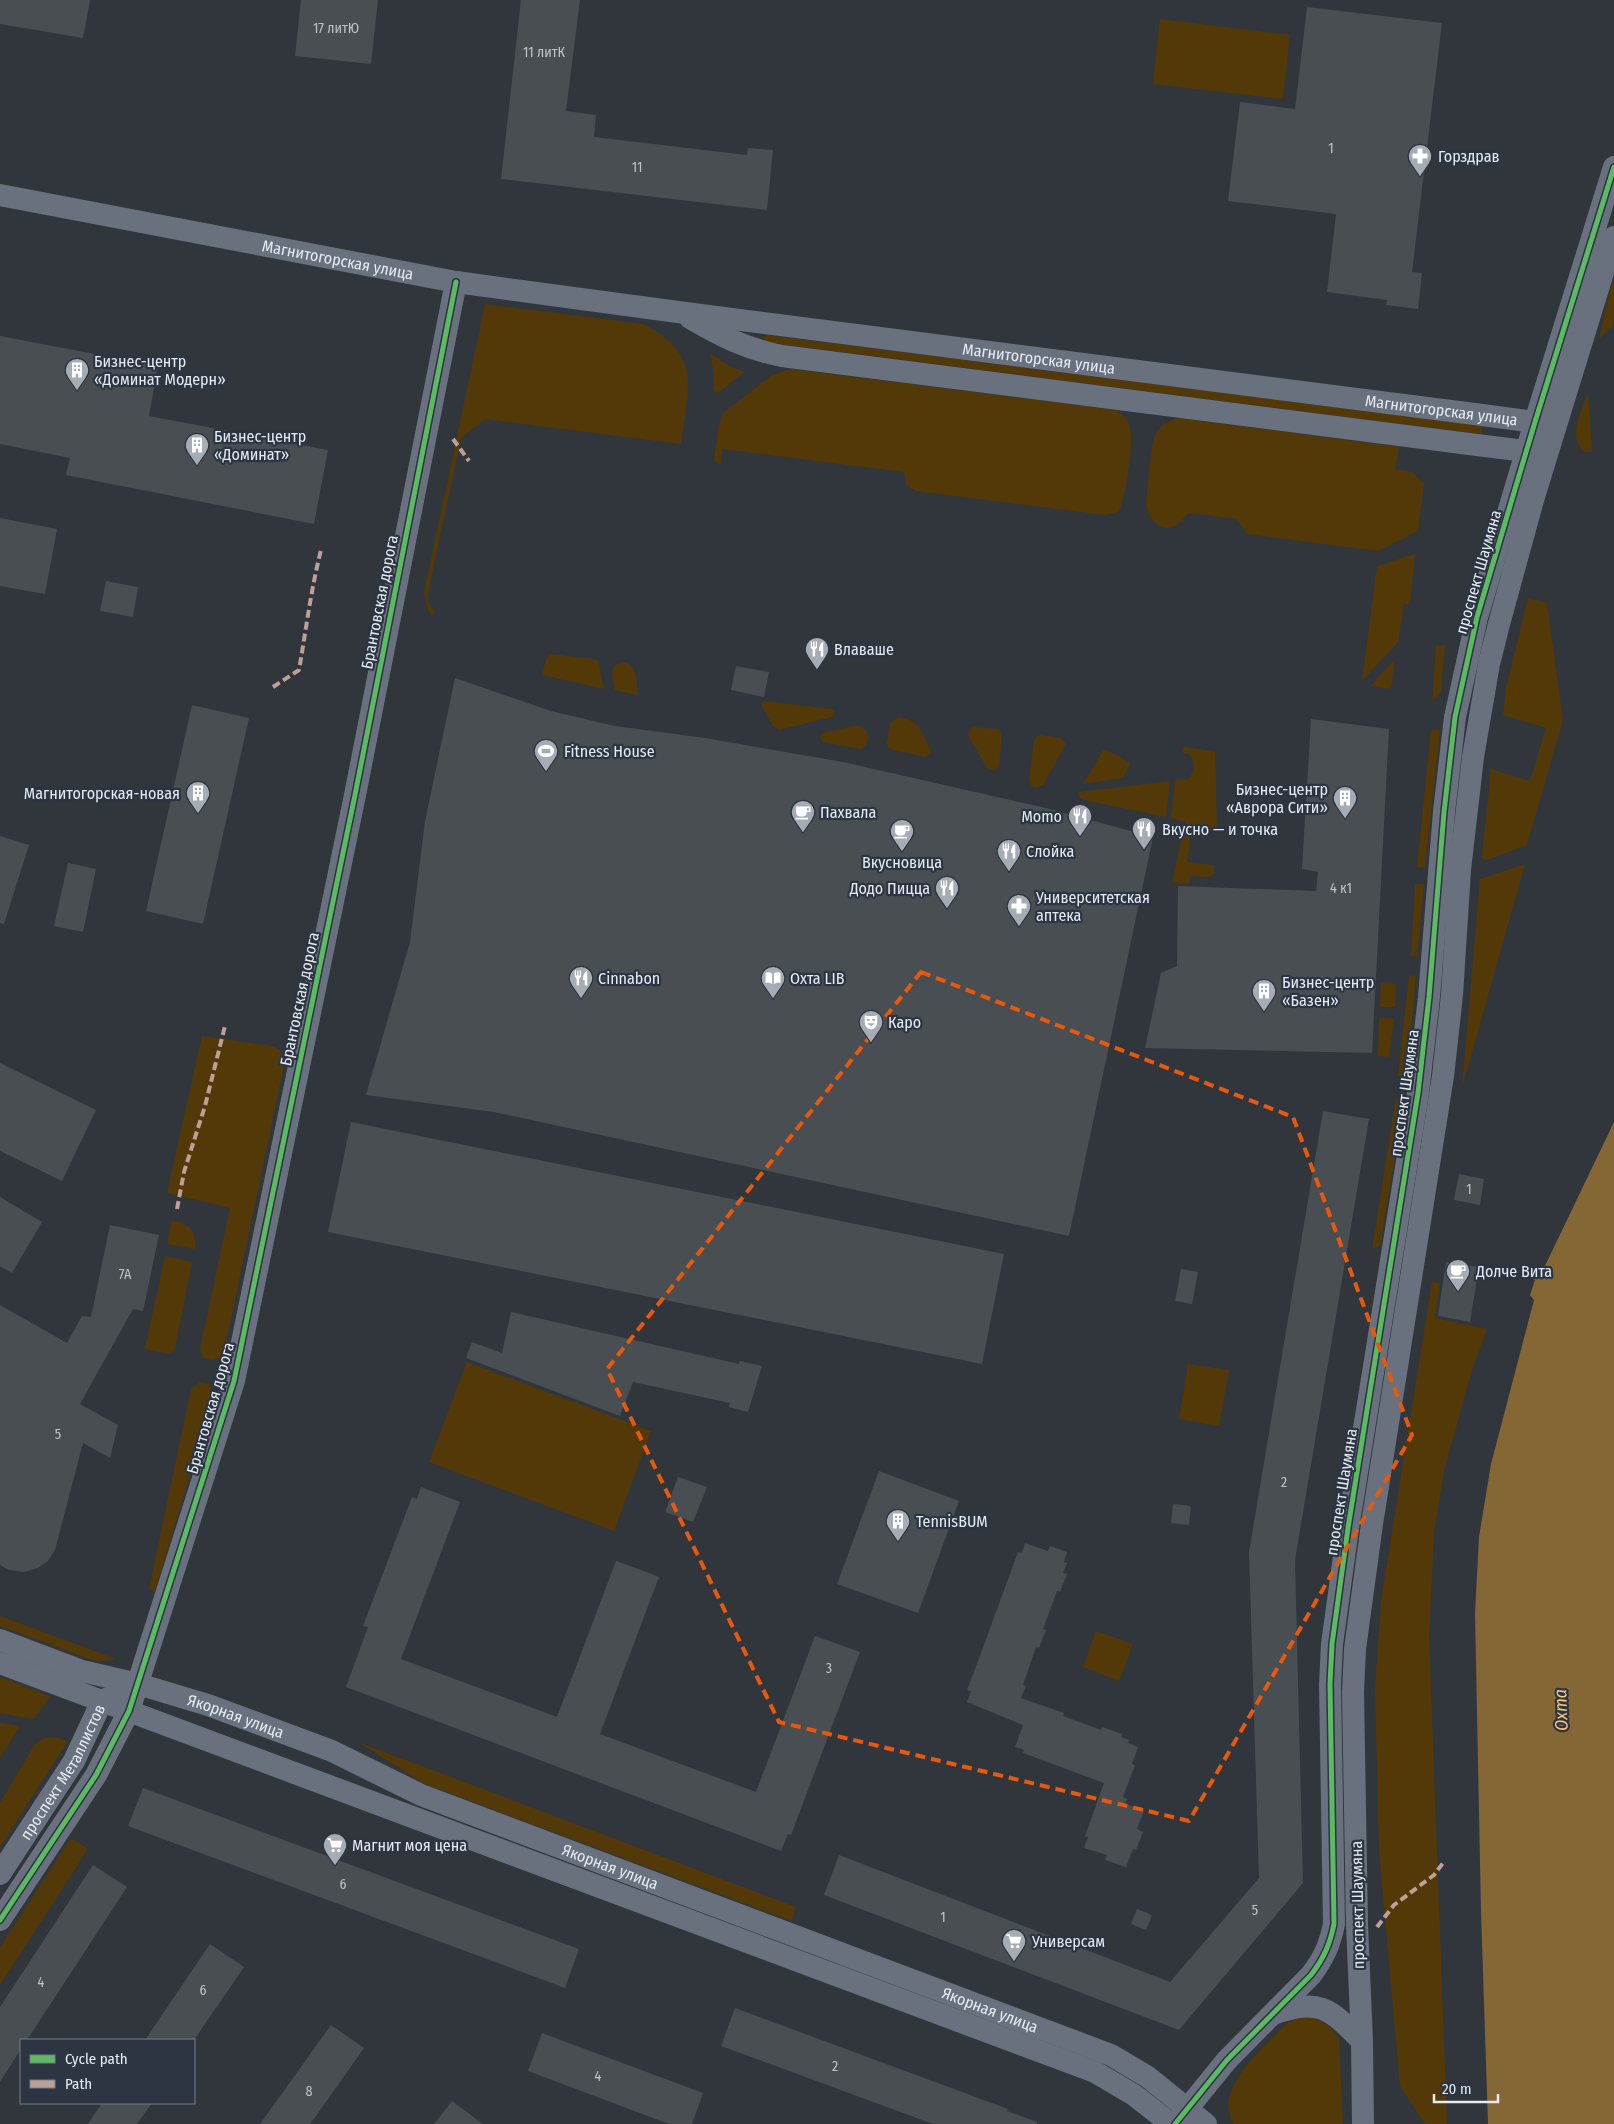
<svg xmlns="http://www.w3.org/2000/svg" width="1614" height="2124" font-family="'Fira Sans Condensed',sans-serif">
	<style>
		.green { fill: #533908 }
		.water { fill: #856635 }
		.building { fill: #494e53 }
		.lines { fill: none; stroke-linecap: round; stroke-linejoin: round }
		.minor { stroke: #68717d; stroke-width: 22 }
		.quiet { stroke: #bda197; stroke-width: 4; stroke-dasharray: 8 4; stroke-linecap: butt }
		.cycleway-casing { stroke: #2c3541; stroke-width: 8 }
		.cycleway { stroke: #5cba63; stroke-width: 5 }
		.marked { fill: none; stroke: #e8590c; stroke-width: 4; stroke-dasharray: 10 6; stroke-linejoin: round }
		.labels { text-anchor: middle; stroke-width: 4.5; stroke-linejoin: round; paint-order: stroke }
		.number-label { font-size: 14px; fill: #bec4cb }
		.poi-label { font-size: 16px; fill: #e5ebf3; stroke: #2c3541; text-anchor: start }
		.street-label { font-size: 16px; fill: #e5ebf3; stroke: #2c3541 }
		.water-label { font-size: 18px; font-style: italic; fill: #fac777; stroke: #2c3541 }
	</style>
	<rect width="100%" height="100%" fill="#31363c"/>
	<path class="green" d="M1160 19 1290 35 1283 99 1153 84Z
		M1612 283H1614V321L1612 327 1599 339Z
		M485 304 643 324C703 354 688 389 681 444L485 419 461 438 428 593V601L435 612 434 616 428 610 424 593Z
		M766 335 1482 426 1481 434 765 342 763 338Z
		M710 353 729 366 744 372 718 393 713 391 714 374Z
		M791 369 1116 410C1122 415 1129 420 1130 428 1134 444 1126 489 1121 506L1118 512 1105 515 916 491 906 485 904 472 722 449 720 466 714 459 719 424 723 413 772 375Z
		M1588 392 1592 452H1585C1566 438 1582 410 1588 392Z
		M1178 418 1399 447 1395 469 1412 472 1424 484 1418 531 1378 551 1247 534 1237 519 1189 513C1185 516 1181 522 1177 525 1159 534 1148 519 1146 503 1148 488 1150 440 1158 430 1164 423 1170 421 1178 418Z
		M1415 554 1410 604H1404L1398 642 1362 681 1377 566Z
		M1528 598 1547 603 1563 720 1527 845 1487 860 1483 859 1482 855 1491 769 1530 781 1546 728 1503 715 1506 688Z
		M1436 645H1445L1441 692 1432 701Z
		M550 654 594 659 598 661 604 689 542 675 546 659Z
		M1395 659 1391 689 1370 686Z
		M622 662C639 664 636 681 638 695L615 690C613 679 607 666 622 662Z
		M763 701 833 709 835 713 832 717 779 730 773 726 762 706Z
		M898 717C921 720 921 732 931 750L930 755 925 757 889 749 887 743 890 723Z
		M858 725 866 730C869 736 868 746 861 749L823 742 820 738 822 733Z
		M972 727 998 729 1002 733 999 766 994 771 987 768 968 735Z
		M1431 729 1440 730 1425 868 1417 867Z
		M1041 735 1061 738 1066 744 1043 785 1036 788 1032 787 1029 780 1034 741 1038 736Z
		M1183 747 1215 751 1217 831 1192 829 1187 862 1214 865V873L1210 877 1190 876 1189 884 1172 883 1185 822 1171 818 1175 780 1188 779 1194 771C1194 761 1193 754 1182 752Z
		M1104 749 1131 763 1123 778 1083 784Z
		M1170 781 1166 817 1084 800 1080 798 1078 792Z
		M1525 864 1462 1088 1480 879Z
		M1415 884H1424L1417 957 1411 956Z
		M1409 975 1416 976 1407 1075 1398 1076Z
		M1381 983 1396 984 1395 1007H1380Z
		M1379 1018H1394L1389 1057 1378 1056Z
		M202 1036 272 1046 280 1050 284 1065 224 1352C216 1364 203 1362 200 1349L230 1208 167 1193Z
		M1396 1098 1404 1101 1380 1246 1372 1249Z
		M172 1220C189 1224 197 1230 195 1249L167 1244Z
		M165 1256 192 1262 175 1349 169 1354 145 1349Z
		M1432 1282 1440 1283 1435 1318 1487 1329 1471 1373 1444 1471 1434 1532 1429 1637 1447 2124H1425L1400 2086 1379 1850 1375 1690 1381 1601Z
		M467 1362 651 1431 614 1531 429 1462Z
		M1188 1364 1229 1370 1219 1426 1179 1419Z
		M200 1382 210 1384 214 1395 155 1591 149 1589 191 1389Z
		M0 1616 116 1659 100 1661 89 1659 0 1626Z
		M1096 1631 1133 1644 1119 1681 1083 1667Z
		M0 1677 50 1696 34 1719 0 1713Z
		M0 1723 20 1726 0 1758Z
		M55 1737 68 1741 0 1847V1803L35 1744 44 1738Z
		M358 1742 796 1907 792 1921 425 1784Z
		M71 1838 88 1849 0 1985V1947Z
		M1310 2017C1324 2021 1331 2026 1339 2039L1343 2124H1234C1211 2089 1265 2047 1286 2024L1296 2019Z"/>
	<path class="water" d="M1614 1122V2124H1488L1481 1912 1475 1613 1479 1537 1491 1464 1534 1300 1530 1295 1535 1280 1531 1278 1533 1270H1543Z"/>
	<path class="building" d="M0 0H90L83 38 0 24Z
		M301 0H378L371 64 295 56Z
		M521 0H580L566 111 596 115 594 137 747 155 748 148 773 150 767 210 501 179Z
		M1307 7 1442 23 1412 272 1422 273 1418 309 1386 305 1387 300 1327 292 1336 214 1228 201 1240 102 1295 109Z
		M0 336 158 366 149 416 328 450 314 524 66 475 70 458 0 444Z
		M0 518 57 529 45 594 0 586Z
		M106 581 138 587 133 617 100 611Z
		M736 666 769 672 764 697 731 690Z
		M455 678 551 711 615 726 705 738 843 762 1046 808 1153 837 1069 1236 494 1112 366 1095 410 942 425 821Z
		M192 705 249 718 203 924 146 911Z
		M1311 719 1389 729 1372 1053 1145 1048 1161 973 1177 966 1178 886 1316 891 1318 872 1302 869Z
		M0 836 29 845 4 924 0 923Z
		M68 863 96 869 83 932 54 926Z
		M0 1063 96 1110 62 1181 0 1151Z
		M1323 1111 1369 1119 1295 1560 1303 1883 1179 2030 824 1895 839 1855 1170 1982 1259 1878 1249 1552Z
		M351 1122 1004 1254 982 1364 328 1232Z
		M1459 1174 1484 1179 1480 1205 1454 1200Z
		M0 1197 42 1222 12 1273 0 1266Z
		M110 1225 159 1235 143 1311 133 1309 80 1404 118 1425 110 1458 83 1443 55 1550 48 1561 38 1568 24 1572 9 1570 0 1565V1305L67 1343 82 1316 91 1317Z
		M1446 1262 1479 1267 1470 1322 1438 1316Z
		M1181 1269 1198 1272 1192 1304 1175 1301Z
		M511 1312 739 1364 740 1361 762 1366 748 1412 729 1407 730 1403 633 1382 620 1416 466 1358 472 1342 502 1353Z
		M879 1471 959 1501 918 1613 837 1584Z
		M678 1477 707 1487 693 1522 665 1512Z
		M421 1487 460 1502 401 1659 557 1717 616 1561 644 1571 659 1577 600 1734 756 1792 815 1636 860 1652 791 1835 788 1834 781 1851 346 1687 368 1627 363 1626 412 1497 417 1499Z
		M1173 1504 1191 1506 1189 1525 1171 1523Z
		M1025 1543 1048 1551 1050 1546 1067 1552 1064 1562 1067 1563 1063 1573 1067 1574 1060 1592 1057 1591 1043 1629 1046 1630 1039 1648 1036 1647 1023 1685 1026 1686 1021 1698 1064 1713 1063 1716 1101 1730 1102 1727 1122 1734 1121 1737 1129 1740 1128 1743 1138 1747 1132 1764 1135 1765 1123 1797 1127 1799 1125 1804 1144 1810 1137 1829 1143 1832 1136 1850 1133 1849 1126 1867 1105 1860 1107 1855 1084 1848 1088 1837 1085 1836 1104 1783 1023 1753 1024 1750 1015 1747 1023 1725 967 1702 971 1691 967 1690 978 1661 1018 1552 1022 1553Z
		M143 1788 579 1949 565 1988 128 1826Z
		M93 1865 127 1887 27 2040H21V2049L0 2082V2007Z
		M1137 1909 1152 1915 1146 1930 1131 1924Z
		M210 1944 244 1967 194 2040H145Z
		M735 2008 1008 2109 1007 2111 1037 2122V2124H933L721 2046Z
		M331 2025 364 2048 316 2116 310 2124H260Z
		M542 2033 703 2093 692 2124H669L528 2071Z
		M452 2101 483 2124H434Z
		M102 2103H152L137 2124H88Z"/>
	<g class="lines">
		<g class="minor">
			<path id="s1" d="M0 195 456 282 678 312 1490 416 1535 422 1544 434"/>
			<path d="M690 318C721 336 746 349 782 356L1485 446 1526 451 1540 446"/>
			<path id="s2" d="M0 1640 82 1671 138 1684 208 1705 332 1751 421 1795 1111 2055 1148 2077 1206 2124"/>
			<path d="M0 1663 1095 2072 1134 2095 1171 2124"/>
			<path id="s3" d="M0 1874 74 1761 102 1701 115 1695"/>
			<path d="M0 1920 96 1775 129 1711 234 1381 355 795 456 282"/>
			<path d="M1273 2014C1320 1998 1329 2008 1362 2041"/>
			<path d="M1175 2124 1227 2060 1311 1975C1324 1958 1330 1944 1334 1924L1330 1684 1332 1644 1348 1528 1418 1093 1429 997 1444 812 1455 717 1477 617 1535 422 1614 167"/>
			<path d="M1363 2124 1362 2041 1357 1925 1353 1692 1355 1649 1372 1524 1443 1076 1452 995 1460 870 1473 757 1489 664 1499 624 1533 500 1614 237"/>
		</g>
		<path class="quiet" d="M453 439 469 461
			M273 687 299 670C306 630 311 589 321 550
			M177 1209 184 1172 205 1106 225 1026
			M1377 1927 1394 1905 1434 1875 1443 1863"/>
		<g class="cycleway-casing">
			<path id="cycleway" d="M0 1920 96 1775 129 1711 234 1381 355 795 456 282
				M1175 2124 1227 2060 1311 1975C1324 1958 1330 1944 1334 1924L1330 1684 1332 1644 1348 1528 1418 1093 1429 997 1444 812 1455 717 1477 617 1535 422 1614 167"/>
		</g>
		<use href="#cycleway" class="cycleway"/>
	</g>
	<path class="marked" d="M921 972 1293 1117 1412 1435 1189 1821 779 1722 607 1369Z"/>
	<defs>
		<g id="pharmacy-pin" transform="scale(1.25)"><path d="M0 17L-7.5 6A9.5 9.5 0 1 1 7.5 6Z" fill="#a6acb3" stroke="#2c3541"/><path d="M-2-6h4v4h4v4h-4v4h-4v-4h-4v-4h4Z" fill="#fff"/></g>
		<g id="building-pin" transform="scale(1.25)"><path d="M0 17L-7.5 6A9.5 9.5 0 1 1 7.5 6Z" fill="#a6acb3" stroke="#2c3541"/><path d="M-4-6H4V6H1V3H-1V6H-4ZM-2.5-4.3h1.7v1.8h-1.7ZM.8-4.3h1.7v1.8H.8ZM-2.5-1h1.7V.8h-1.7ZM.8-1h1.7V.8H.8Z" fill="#fff"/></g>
		<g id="restaurant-pin" transform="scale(1.25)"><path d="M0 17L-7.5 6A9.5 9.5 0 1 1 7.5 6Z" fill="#a6acb3" stroke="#2c3541"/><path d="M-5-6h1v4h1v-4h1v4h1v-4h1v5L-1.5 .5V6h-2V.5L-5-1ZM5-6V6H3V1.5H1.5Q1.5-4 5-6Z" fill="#fff"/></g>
		<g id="stadium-pin" transform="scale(1.25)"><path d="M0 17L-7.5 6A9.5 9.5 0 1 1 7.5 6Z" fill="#a6acb3" stroke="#2c3541"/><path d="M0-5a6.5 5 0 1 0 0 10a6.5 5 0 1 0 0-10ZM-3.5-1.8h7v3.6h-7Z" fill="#fff"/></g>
		<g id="cafe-pin" transform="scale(1.25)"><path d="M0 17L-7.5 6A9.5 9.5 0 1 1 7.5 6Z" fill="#a6acb3" stroke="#2c3541"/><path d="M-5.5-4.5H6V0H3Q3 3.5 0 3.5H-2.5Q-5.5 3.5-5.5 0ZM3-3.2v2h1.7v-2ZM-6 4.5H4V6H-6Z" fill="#fff"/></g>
		<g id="library-pin" transform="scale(1.25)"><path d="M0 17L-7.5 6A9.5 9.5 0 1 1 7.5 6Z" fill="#a6acb3" stroke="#2c3541"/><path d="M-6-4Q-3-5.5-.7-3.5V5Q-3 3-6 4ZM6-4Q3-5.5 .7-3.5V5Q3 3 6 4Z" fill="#fff"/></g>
		<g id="theatre-pin" transform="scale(1.25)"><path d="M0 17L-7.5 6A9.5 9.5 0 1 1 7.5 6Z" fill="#a6acb3" stroke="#2c3541"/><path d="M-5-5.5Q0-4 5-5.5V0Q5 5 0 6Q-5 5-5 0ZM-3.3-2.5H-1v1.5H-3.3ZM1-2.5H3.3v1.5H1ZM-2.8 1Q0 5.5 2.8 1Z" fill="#fff"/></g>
		<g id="supermarket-pin" transform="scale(1.25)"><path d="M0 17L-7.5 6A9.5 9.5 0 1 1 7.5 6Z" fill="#a6acb3" stroke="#2c3541"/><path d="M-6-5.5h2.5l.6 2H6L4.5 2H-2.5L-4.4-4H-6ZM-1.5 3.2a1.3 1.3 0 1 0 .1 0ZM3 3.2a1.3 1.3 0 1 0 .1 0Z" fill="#fff"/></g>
	</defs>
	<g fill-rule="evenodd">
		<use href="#pharmacy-pin" x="1420" y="156"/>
		<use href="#building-pin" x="77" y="370"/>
		<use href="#building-pin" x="197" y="445"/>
		<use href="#restaurant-pin" x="817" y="649"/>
		<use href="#stadium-pin" x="546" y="751"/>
		<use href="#building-pin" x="198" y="793"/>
		<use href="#building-pin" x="1345" y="798"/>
		<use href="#cafe-pin" x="803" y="812"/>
		<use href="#restaurant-pin" x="1080" y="816"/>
		<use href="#restaurant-pin" x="1144" y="829"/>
		<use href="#cafe-pin" x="902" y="831"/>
		<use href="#restaurant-pin" x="1009" y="851"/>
		<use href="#restaurant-pin" x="947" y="888"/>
		<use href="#pharmacy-pin" x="1019" y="906"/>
		<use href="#restaurant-pin" x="581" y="978"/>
		<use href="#library-pin" x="773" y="978"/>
		<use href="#building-pin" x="1264" y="991"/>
		<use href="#theatre-pin" x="871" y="1022"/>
		<use href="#cafe-pin" x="1458" y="1271"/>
		<use href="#building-pin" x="898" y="1521"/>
		<use href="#supermarket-pin" x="335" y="1845"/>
		<use href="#supermarket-pin" x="1014" y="1941"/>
	</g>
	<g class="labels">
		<g class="number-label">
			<text x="336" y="33">17 литЮ</text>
			<text x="544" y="57">11 литК</text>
			<text x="1331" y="153">1</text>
			<text x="637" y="172">11</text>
			<text x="1341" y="893">4 к1</text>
			<text x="1469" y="1194">1</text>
			<text x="125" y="1279">7А</text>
			<text x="58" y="1439">5</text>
			<text x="1284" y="1487">2</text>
			<text x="829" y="1673">3</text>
			<text x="343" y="1889">6</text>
			<text x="1255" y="1915">5</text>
			<text x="943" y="1922">1</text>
			<text x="41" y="1987">4</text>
			<text x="203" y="1995">6</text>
			<text x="835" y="2071">2</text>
			<text x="598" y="2081">4</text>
			<text x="309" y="2096">8</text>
		</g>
		<g class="poi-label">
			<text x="1438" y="162">Горздрав</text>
			<text x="94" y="367">Бизнес-центр<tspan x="94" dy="18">«Доминат Модерн»</tspan></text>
			<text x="214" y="442">Бизнес-центр<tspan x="214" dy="18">«Доминат»</tspan></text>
			<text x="834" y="655">Влаваше</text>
			<text x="564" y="757">Fitness House</text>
			<text x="1328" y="795" text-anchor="end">Бизнес-центр<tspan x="1328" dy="18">«Аврора Сити»</tspan></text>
			<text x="180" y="799" text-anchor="end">Магнитогорская-новая</text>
			<text x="820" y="818">Пахвала</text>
			<text x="1062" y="822" text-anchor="end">Momo</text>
			<text x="1162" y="835">Вкусно — и точка</text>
			<text x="1026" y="857">Слойка</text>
			<text x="902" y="868" text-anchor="middle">Вкусновица</text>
			<text x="930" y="894" text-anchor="end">Додо Пицца</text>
			<text x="1036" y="903">Университетская<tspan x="1036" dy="18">аптека</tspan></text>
			<text x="598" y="984">Cinnabon</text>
			<text x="790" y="984">Охта LIB</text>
			<text x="1282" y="988">Бизнес-центр<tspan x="1282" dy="18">«Базен»</tspan></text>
			<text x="888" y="1028">Каро</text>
			<text x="1476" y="1277">Долче Вита</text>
			<text x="916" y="1527">TennisBUM</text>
			<text x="352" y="1851">Магнит моя цена</text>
			<text x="1032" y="1947">Универсам</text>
		</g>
		<g class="street-label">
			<text dy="6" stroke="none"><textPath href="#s1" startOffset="344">Магнитогорская улица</textPath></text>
			<text dy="6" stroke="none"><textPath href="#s1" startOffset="1052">Магнитогорская улица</textPath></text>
			<text dy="6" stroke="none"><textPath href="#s1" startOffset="1458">Магнитогорская улица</textPath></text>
			<text transform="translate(1478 572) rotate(-74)" y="6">проспект Шаумяна</text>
			<text transform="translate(379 602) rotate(-79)" y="6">Брантовская дорога</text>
			<text transform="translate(299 999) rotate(-78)" y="6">Брантовская дорога</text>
			<text transform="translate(1404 1093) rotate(-82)" y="6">проспект Шаумяна</text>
			<text transform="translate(210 1408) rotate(-74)" y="6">Брантовская дорога</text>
			<text transform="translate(1341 1492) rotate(-81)" y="6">проспект Шаумяна</text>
			<text dy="6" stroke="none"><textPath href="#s2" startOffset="248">Якорная улица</textPath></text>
			<text dy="6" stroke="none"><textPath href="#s3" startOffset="120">проспект Металлистов</textPath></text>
			<text dy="6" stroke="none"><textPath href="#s2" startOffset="652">Якорная улица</textPath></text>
			<text transform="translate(1357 1905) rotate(-91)" y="6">проспект Шаумяна</text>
			<text dy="6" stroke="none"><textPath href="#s2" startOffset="1058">Якорная улица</textPath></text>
		</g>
		<g class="water-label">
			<text transform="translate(1561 1710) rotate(-92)" y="6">Охта</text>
		</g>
	</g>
	<rect x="20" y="2039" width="175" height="65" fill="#2c3541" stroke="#767e88"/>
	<rect x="30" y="2055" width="25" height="8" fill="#5cba63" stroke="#767e88"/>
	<text x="65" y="2064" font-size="15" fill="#e5ebf3">Cycle path</text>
	<rect x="30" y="2080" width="25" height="8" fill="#bda197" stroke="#767e88"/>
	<text x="65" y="2089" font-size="15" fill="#e5ebf3">Path</text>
	<path d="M1434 2094v8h64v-8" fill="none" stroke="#e5ebf3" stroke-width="2.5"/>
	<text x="1442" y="2094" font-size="15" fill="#e5ebf3" stroke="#2c3541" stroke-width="4" paint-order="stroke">20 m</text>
</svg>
